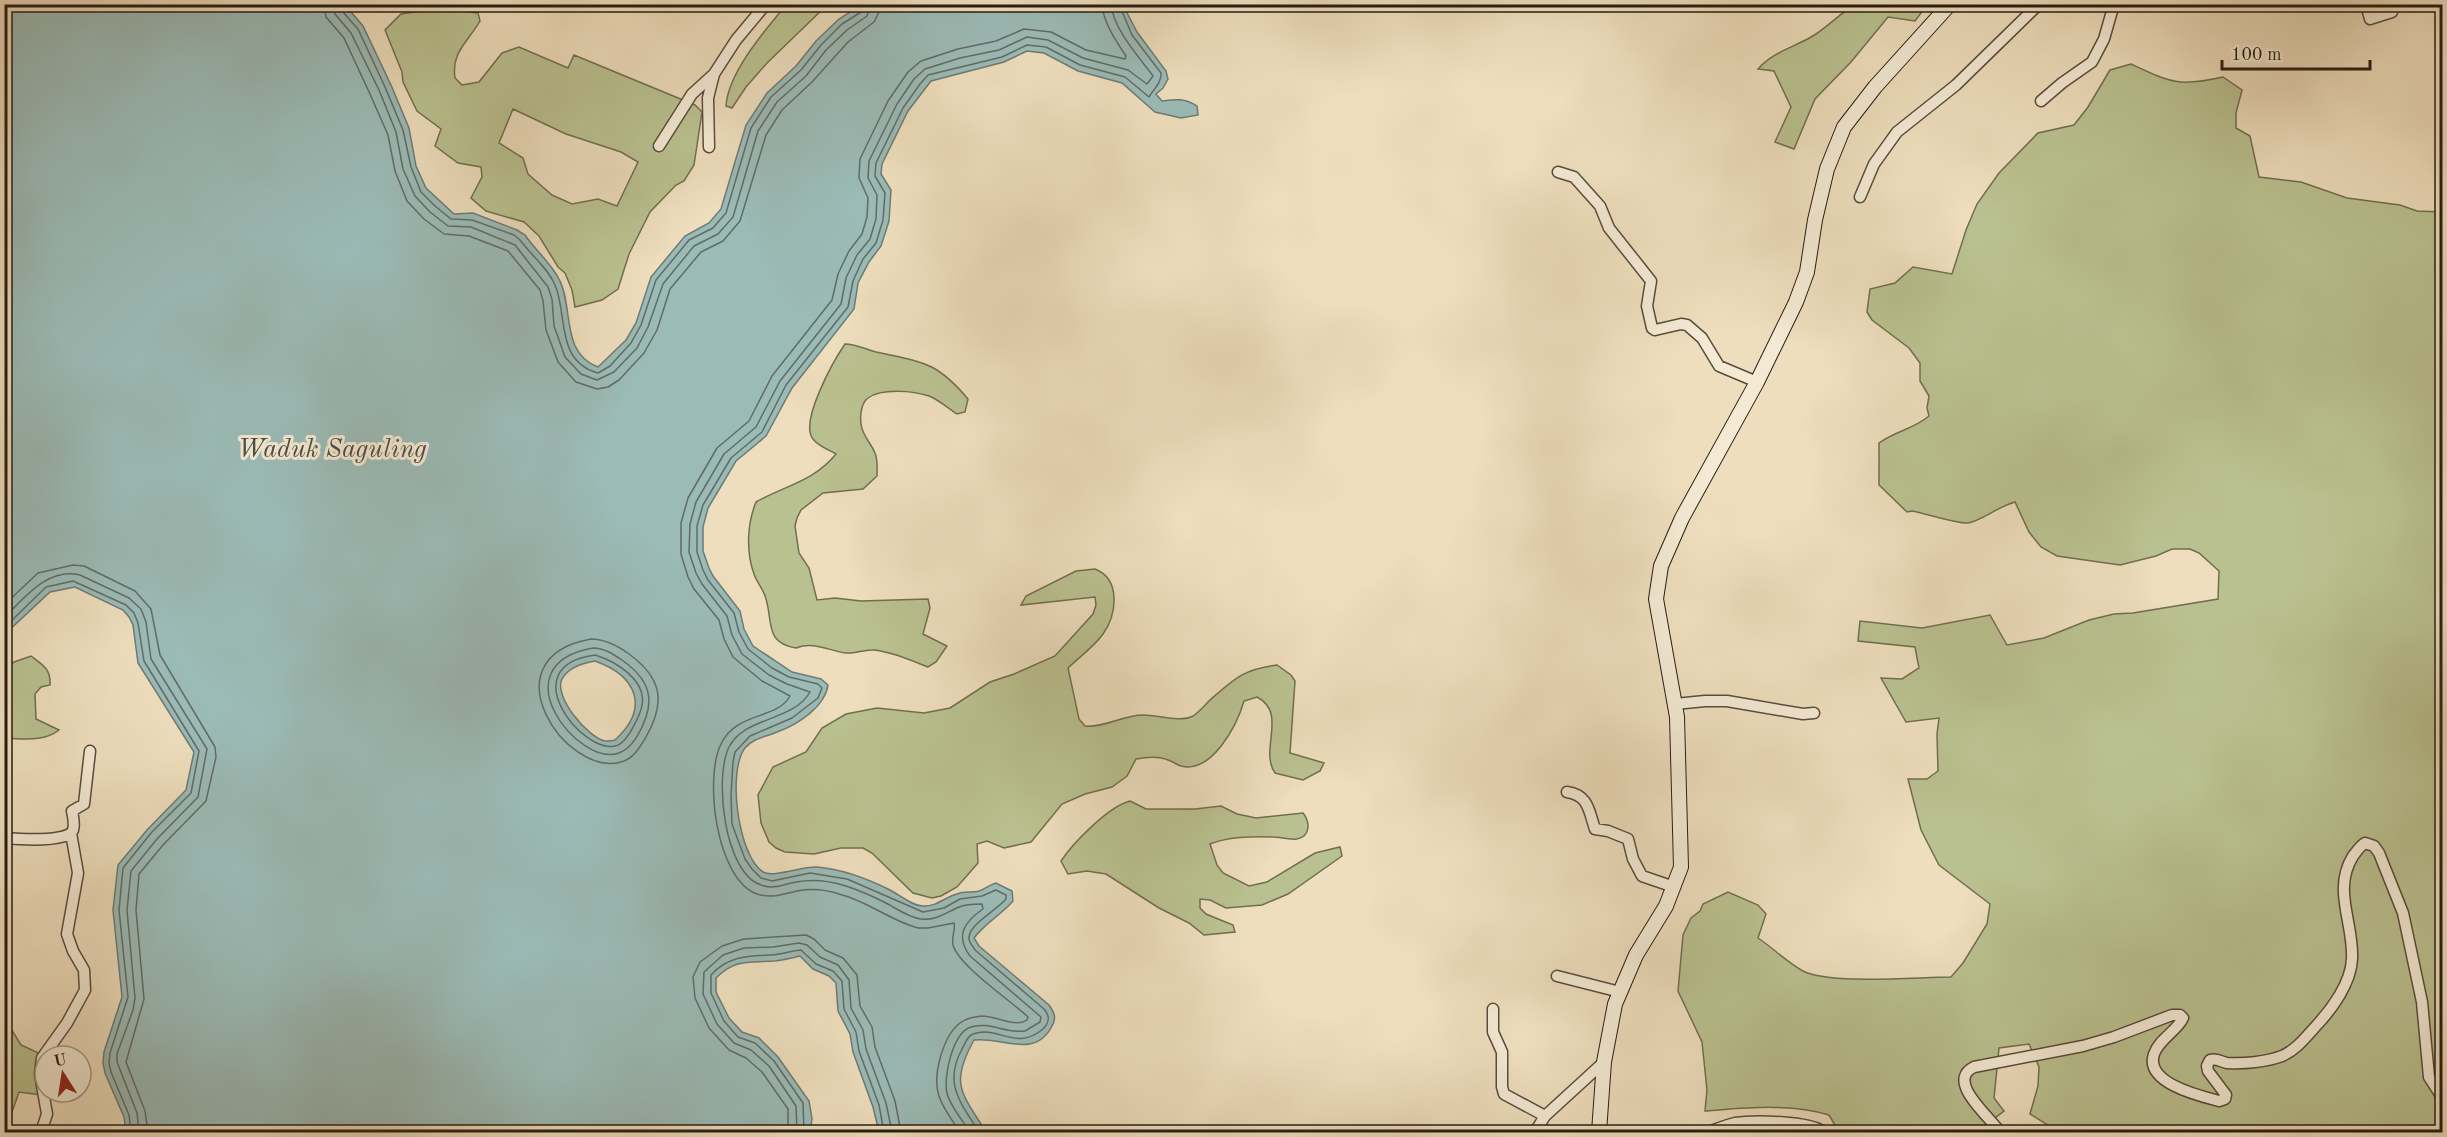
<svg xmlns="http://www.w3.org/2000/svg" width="2447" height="1137" font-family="'Old Standard TT',serif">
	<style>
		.green { fill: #bac190; stroke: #706e52; stroke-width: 1.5; fill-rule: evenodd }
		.water { fill: #9bbbb7; stroke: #6d7b76; stroke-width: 1.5; fill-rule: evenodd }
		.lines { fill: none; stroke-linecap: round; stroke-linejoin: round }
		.shore { stroke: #616c66; stroke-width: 1.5 }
		.street-casing { stroke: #594c3e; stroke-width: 13 }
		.secondary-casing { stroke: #271c14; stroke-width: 16 }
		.street { stroke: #f4ead4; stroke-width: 10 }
		.secondary { stroke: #f4ead4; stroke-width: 14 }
		.labels { text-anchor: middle; stroke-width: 6; stroke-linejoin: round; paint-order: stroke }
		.water-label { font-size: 26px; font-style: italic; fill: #4a4c45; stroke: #f4ead4 }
	</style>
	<rect width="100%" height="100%" fill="#eedebd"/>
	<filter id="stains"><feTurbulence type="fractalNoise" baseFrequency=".00333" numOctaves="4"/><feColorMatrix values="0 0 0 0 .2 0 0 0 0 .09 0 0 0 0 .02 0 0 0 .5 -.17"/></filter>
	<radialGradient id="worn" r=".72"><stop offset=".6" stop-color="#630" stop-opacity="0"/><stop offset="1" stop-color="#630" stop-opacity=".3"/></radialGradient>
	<path class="green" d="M786 5H827L767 63 746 87 732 108 726 106C728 73 765 30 786 5Z
		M1854 5H1927L1915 21 1888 17 1851 62 1815 99 1794 149 1775 142 1791 107 1774 71 1758 69C1773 52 1792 48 1811 37 1827 28 1839 14 1854 5Z
		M438 8 478 13 480 21C468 42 451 52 455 78L462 85 479 82 502 53 519 47 568 68 574 55 695 105 702 112 694 165 684 181 676 185 650 212 629 254 618 289 602 300 575 307 572 290 565 273 558 267 539 236 524 222 486 211 471 198 482 177 481 167 458 163 435 146 441 129 417 111 403 82 402 72 385 30 401 14ZM513 109 566 134 621 152 638 162 617 206 598 199 572 204 552 195 528 174 523 158 499 143Z
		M2131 64C2172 83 2179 87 2223 77L2242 90 2236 113V128L2250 136 2259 177 2301 182 2347 198 2400 205 2417 211 2442 212V1132H2055L2051 1127 2030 1114 2038 1086 2039 1067 2029 1044 1999 1048 1994 1098 2004 1111 1976 1132H1839L1829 1115C1790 1103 1745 1108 1705 1111L1707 1090 1702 1042 1678 991 1683 935 1691 918 1700 911 1703 904 1728 892 1758 905 1766 914 1758 938C1773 948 1788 963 1803 971 1831 985 1917 977 1951 977L1963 963 1987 924 1990 904 1939 865 1921 830 1908 779H1927L1938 771 1937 734 1939 718 1906 722 1881 678 1902 679 1919 668 1915 647 1858 641 1860 621 1922 628 1990 615 2007 645 2044 638 2089 620 2114 614 2133 613 2218 599 2219 571 2199 553 2190 549H2172L2156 556 2120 565 2057 556 2041 547 2029 532 2015 502C1997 507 1983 520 1968 523 1958 524 1924 513 1912 511L1907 512 1879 485V443C1897 430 1912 430 1929 416L1927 408 1929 396 1920 381V363L1909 348 1872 320 1867 312 1870 289 1895 283 1913 267 1952 274 1966 230 1977 204 1999 173 2038 133 2074 125 2088 107 2110 70Z
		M845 344C856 344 865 349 876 352 922 362 936 361 968 399L965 412 957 414C948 408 939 400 929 396 914 391 882 388 868 398 861 403 860 416 861 424 862 435 871 443 875 453 878 460 877 469 877 476L863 489 823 493 801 510 797 518 795 526 799 553 809 568 817 600 835 598 861 601 928 599 930 608 923 634 947 646 936 662 928 667C910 660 892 652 874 650 865 649 855 654 846 653 829 651 814 641 796 648 765 643 773 623 766 599 764 590 757 583 754 574 746 552 747 524 756 502 786 485 813 482 836 454 829 450 818 446 813 439 799 422 834 360 845 344Z
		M1095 569C1121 579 1117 614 1103 634 1094 647 1079 657 1068 668L1079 719 1085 726C1104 728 1123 715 1143 715 1158 715 1180 723 1193 716 1199 712 1205 705 1210 700 1235 678 1244 669 1277 665L1291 675 1295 681 1290 753 1324 763 1320 771 1303 780 1275 773C1259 750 1288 713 1257 697L1244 701C1237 725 1212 774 1181 766 1177 765 1172 761 1168 760 1159 756 1146 757 1136 759L1127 776 1112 787 1085 794 1062 804 1031 842 1004 848 987 841 977 844 978 863 957 887 941 896 932 898 913 893 872 853 863 848H841L814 854 785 852 776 848 769 842 761 823 758 795 773 767 806 752 822 728 846 714 877 708 924 713 950 708 990 682 1014 674 1055 656 1093 614 1096 605 1095 597 1021 605 1026 596 1076 571Z
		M31 656C43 665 51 669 50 685L41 687 35 694 36 719 59 730C44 742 23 739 5 738V670L14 662Z
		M1130 801 1146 809H1195L1221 806 1237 814 1256 818 1303 813C1310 822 1311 836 1297 839 1289 840 1280 837 1273 837 1252 836 1229 836 1210 844L1217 865 1223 873 1249 886 1267 882 1315 853 1340 847 1342 856 1288 894 1262 905 1226 908 1210 900 1200 899V908L1206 914 1233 925 1235 932 1204 935 1189 923 1159 908 1106 874 1087 871 1068 874 1061 861C1073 843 1109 806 1130 801Z
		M4 1024H8L21 1045 45 1056V1092L49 1096 19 1092 11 1115 12 1132H5Z
		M58 1047 76 1050 73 1056H53Z"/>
	<path class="water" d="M5 4 345 5 363 26 391 85 409 128 416 166 426 188 454 214 473 213 517 230 525 235C535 250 551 263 559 279 574 307 560 353 598 367L626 340 636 323 651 277 685 236 709 223 721 209 746 125 767 93 796 66 816 41 839 19 861 5H1123L1137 32 1166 71 1168 79 1163 88 1156 94 1162 101C1176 99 1185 98 1197 106L1198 115 1181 118 1155 112 1122 83 1078 71 1044 53 1027 51 1004 62 931 81 908 111 882 164 881 174 891 190 889 221 881 246 869 262 858 283 854 309 792 388 766 436 736 461 708 508 703 527V551L709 568 713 576 740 611 744 629 753 646 792 672 821 679 828 685C825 707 797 725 777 732 766 737 753 738 745 748 727 771 738 856 763 872 773 878 803 866 817 867 842 869 868 879 890 890 900 895 912 906 923 906 936 907 945 897 957 894 964 891 972 893 979 891 985 889 989 885 996 883L1012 891 1013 901C1001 915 985 923 974 938L979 946 1049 1005C1054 1012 1057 1018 1052 1026 1035 1060 1000 1036 974 1040 949 1085 962 1093 986 1132H879L873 1107 853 1052 850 1034 838 1011 836 983 829 976 813 969 800 956C792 958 783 960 775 961 750 963 736 958 716 978V992L729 1018 742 1032 759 1038 778 1057 809 1101 812 1119 810 1132H126L124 1117 105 1073 103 1063 104 1052 122 997 113 910 118 865 147 830 186 790 194 752 138 663 133 625 129 617 123 610 75 587 50 592 5 634ZM595 661C637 676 650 708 615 740 612 741 608 741 605 741 588 738 553 696 562 679 568 668 583 663 595 661Z"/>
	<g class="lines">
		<path class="shore" d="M324 4 326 17 344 38 370 94 388 135 395 171 407 201 424 219 444 234 469 236 508 251 540 290 543 301 546 330 558 362 576 382 597 389 608 387 619 380 644 353 657 330 670 289 701 252 723 241 740 221 766 135 782 110 812 82 848 42 874 22 878 14 880 4
			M333 4 335 14 351 33 379 90 396 132 403 169 415 196 430 212 448 226 471 227 515 245 548 287 552 299 554 326 565 357 581 374 597 380 614 372 637 348 648 327 663 284 694 246 718 234 733 217 758 131 777 102 806 76 826 50 847 30 867 16 871 4
			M341 4 342 11 358 29 385 87 403 130 411 167 421 192 435 206 451 219 472 220 514 235 520 240C531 255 548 268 555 285 568 315 555 361 598 373L610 366 631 343 641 325 656 280 689 240 713 228 726 213 751 128 771 97 801 70 821 45 842 24 861 12 863 4
			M4 605 38 573 73 565 84 566 135 591 151 609 160 655 215 747 216 757 206 801 163 845 139 874 136 910 144 999 126 1062 145 1111 148 1132
			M4 618C25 597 48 567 80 575L129 598 141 609 146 622 151 659 207 749 198 797 157 839 131 871 127 910 135 998 133 1010 117 1054V1062L137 1113 139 1132
			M4 628 46 587 73 581 126 605 134 613 138 623 144 661 199 751 191 793 151 833 123 868 119 910 128 997 110 1053 109 1063 111 1072 129 1115 131 1132
			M591 639C606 639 618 646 629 654 662 678 666 702 646 737 640 747 633 759 621 762 566 778 485 658 591 639Z
			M593 648C604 648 613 654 622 660 642 674 655 691 646 717 642 729 633 748 619 753 579 768 497 665 593 648Z
			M595 655C615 661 647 680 642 705 641 714 635 723 631 731 627 737 622 745 615 746 582 754 512 666 595 655Z
			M788 1132V1109L762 1072 746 1058 729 1050 709 1028 695 998 693 977 700 962 722 946 744 939 806 935 814 939 825 950 843 958 857 975 860 1006 872 1027 875 1047 895 1101 901 1132
			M797 1132 796 1106 769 1066 751 1050 734 1043 717 1024 703 994 704 972 723 955 744 948 773 947 799 943 807 945 820 957 838 965 849 980 851 1008 863 1030 866 1049 886 1103 892 1132
			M804 1132 803 1103 774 1061 755 1043 738 1037 724 1021 711 993V975C728 956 748 956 772 955 782 954 791 951 801 950L816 964 833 971 842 981 844 1009 856 1032 859 1051 879 1105 884 1132
			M960 1132C953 1121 943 1109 939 1096 932 1076 943 1036 960 1023 966 1018 974 1017 982 1016 996 1016 1015 1028 1027 1020L1028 1017C1010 1000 959 966 953 945 951 937 956 929 954 923L928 928H918C891 921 869 902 842 895 828 890 812 888 797 891 782 894 772 899 757 894 716 879 704 778 721 744 737 711 777 720 790 696L762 681 733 657 724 639 719 620 694 589 688 577 681 554V523L688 498 717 448 749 421 772 376 832 300 838 274 849 251 862 234 867 217 868 198 859 178 860 159 888 101 908 72 921 61 958 49 996 41 1024 29 1051 32 1086 50 1125 59 1126 56C1116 41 1103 22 1102 4
			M970 1132C963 1121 950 1106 947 1093 943 1077 953 1032 971 1027 989 1021 1007 1034 1025 1031L1040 1022 1041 1017 970 956C955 936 964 922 983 909L982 904C975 904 966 904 959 907 947 912 936 921 921 919 907 917 896 908 884 902 872 896 858 890 846 886 830 881 812 879 796 882 783 884 774 890 761 885 724 873 714 777 729 747 745 716 793 722 810 692L787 684 769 675 742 654 732 635 727 616 702 584 696 573 689 552 690 524 696 502 724 454 756 427 780 381 841 304 846 278 857 255 870 239 876 219 877 195 868 178 869 161 897 104 914 79 925 69 960 58 999 50 1027 37 1048 40 1083 58 1128 70 1147 84 1153 76C1139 57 1113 29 1111 4
			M979 1132C961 1103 943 1084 962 1049 965 1044 967 1036 973 1034 999 1025 1016 1052 1043 1029 1050 1022 1050 1016 1044 1009L975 950C973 946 968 942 969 937 970 924 998 909 1006 899V895L996 890 982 896 960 899 944 908 923 912 847 879 810 873 772 881 761 878 752 869 745 859 732 824 731 795 733 762 735 752 750 736 792 718 818 698 822 688 818 684 789 677 772 668 748 649 739 632 734 613 708 580 703 570 697 552V526L703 505 731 458 762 432 786 385 848 307 853 281 863 259 876 243 883 220 885 193 875 176 876 163 903 108 920 84 928 75 1002 57 1027 45 1046 47 1080 65 1125 77 1149 97C1153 90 1162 82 1161 73L1132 35 1119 4"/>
		<g class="street-casing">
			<path id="street" d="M2366 4 2370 19 2392 12
				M2041 101 2062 83 2092 62 2104 39 2114 4
				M659 146 692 94 714 74 736 40 766 4
				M709 147 708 98 714 74
				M1558 172 1574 177 1600 206 1609 228 1651 281 1647 306 1652 328 1655 330 1681 324 1687 325 1702 338 1719 366 1757 382
				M1860 197 1874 164 1897 132 1956 85 2039 4
				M1675 704 1705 701H1727L1803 714 1814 713
				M1567 792C1589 795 1589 812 1595 829L1608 831 1628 839 1633 859 1642 876 1674 887
				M4 838C16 839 69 843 73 830 75 824 73 816 72 811L84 804 90 751
				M1557 976 1620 992
				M1493 1009V1032L1502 1052V1087L1504 1094 1545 1116
				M41 1132 47 1114 40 1074 42 1058 67 1023 85 990 84 970 73 951 67 934 78 873 71 833
				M1535 1132 1545 1116 1604 1062
				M1708 1132C1717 1129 1726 1125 1735 1123 1754 1120 1809 1121 1824 1132
				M2000 1132C1990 1117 1945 1081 1974 1067L2083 1046 2114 1037 2172 1015H2180L2183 1018C2177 1031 2159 1039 2154 1054 2144 1083 2200 1096 2219 1101L2225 1099 2226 1095 2208 1071 2207 1066 2210 1060C2217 1058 2221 1062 2227 1063 2244 1064 2266 1062 2282 1056 2296 1050 2306 1037 2316 1026 2332 1009 2351 983 2352 959 2354 923 2332 890 2353 856 2357 851 2360 846 2365 843L2374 846 2379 853 2403 913 2422 1002 2429 1077 2442 1097"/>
		</g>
		<g class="secondary-casing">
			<path id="secondary" d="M1599 1132 1604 1062 1615 1004 1636 955 1666 906 1681 867 1677 717 1656 599 1661 566 1682 518 1757 382 1796 302 1807 272 1815 220 1827 169 1844 127 1875 87 1950 4"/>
		</g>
		<use href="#street" class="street"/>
		<use href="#secondary" class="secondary"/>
	</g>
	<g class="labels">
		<g class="water-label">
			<text x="332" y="457">Waduk Saguling</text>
		</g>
	</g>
	<rect width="2447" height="1137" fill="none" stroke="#eedebd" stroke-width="24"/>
	<rect x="6" y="6" width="2435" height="1125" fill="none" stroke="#271c14" stroke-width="3"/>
	<rect x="12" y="12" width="2423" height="1113" fill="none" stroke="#271c14" stroke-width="1.5"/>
	<g transform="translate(63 1074) rotate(348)"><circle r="28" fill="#f4ead4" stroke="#a29887" stroke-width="1.5"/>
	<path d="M0-4.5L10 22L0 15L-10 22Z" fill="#8f2418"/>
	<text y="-9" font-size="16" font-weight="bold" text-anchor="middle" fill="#271c14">U</text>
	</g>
	<path d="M2222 60v9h148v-9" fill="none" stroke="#271c14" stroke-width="3"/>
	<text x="2231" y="60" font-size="18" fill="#271c14" stroke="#f4ead4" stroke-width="4.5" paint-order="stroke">100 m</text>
	<rect width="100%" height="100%" filter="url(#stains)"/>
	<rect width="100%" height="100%" fill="url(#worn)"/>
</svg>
